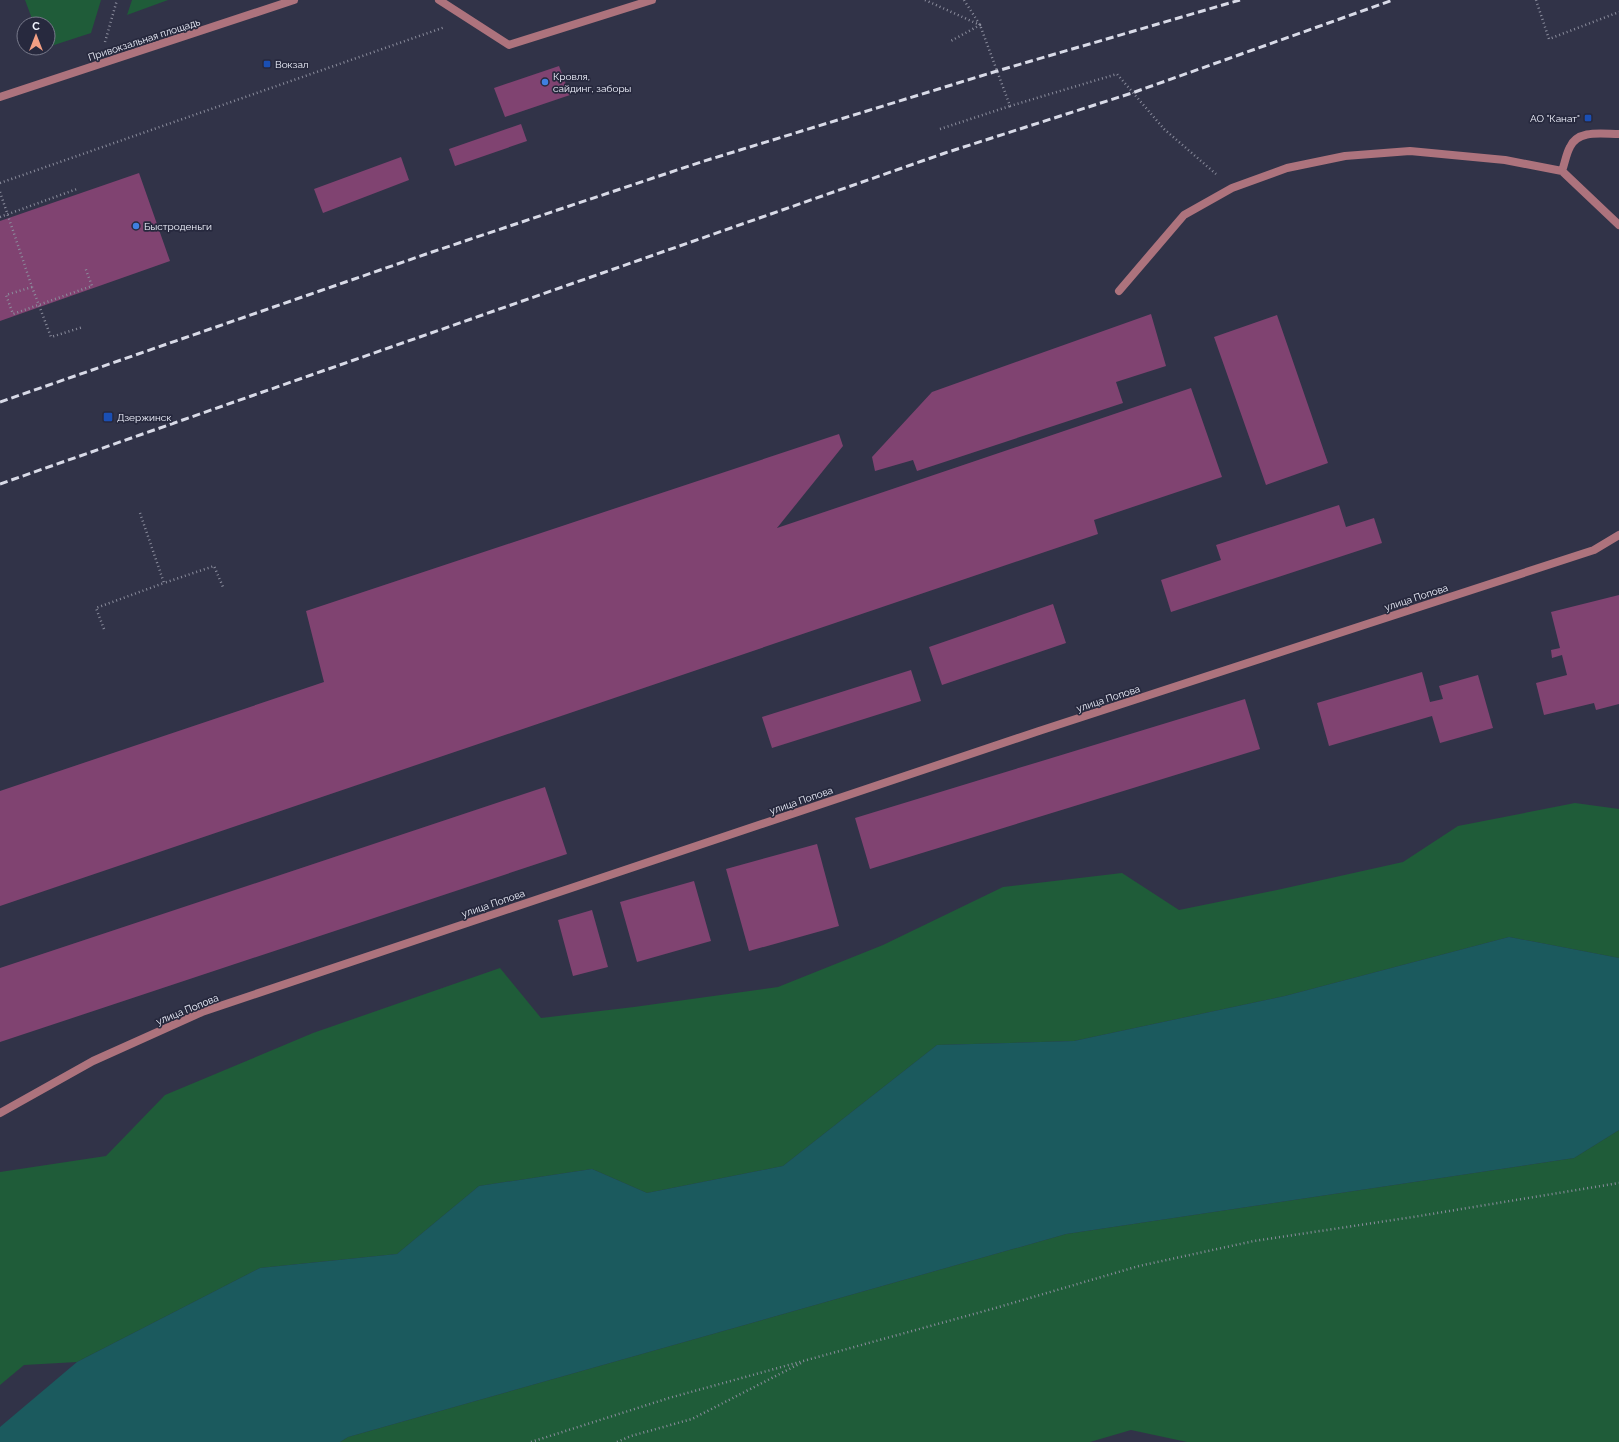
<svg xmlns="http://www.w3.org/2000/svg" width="1619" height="1442" font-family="Raleway,sans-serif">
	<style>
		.green { fill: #1f5c39 }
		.water { fill: #1b5a5e }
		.building { fill: #804371 }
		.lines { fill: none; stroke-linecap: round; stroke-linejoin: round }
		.path { stroke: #8b8d9d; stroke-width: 2.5; stroke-dasharray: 1 3; stroke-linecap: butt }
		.service { stroke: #ad737d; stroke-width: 8 }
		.tertiary { stroke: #ad737d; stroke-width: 8 }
		.rail { stroke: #d8dae7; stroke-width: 3; stroke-dasharray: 8 4; stroke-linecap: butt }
		.transit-dot { fill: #1a4fb4; stroke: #27293e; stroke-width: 1.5 }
		.shop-dot { fill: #3f7fe0; stroke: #27293e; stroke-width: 1.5 }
		.labels { text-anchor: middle; stroke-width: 3.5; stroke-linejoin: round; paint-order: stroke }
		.street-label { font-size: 10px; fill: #f2f4ff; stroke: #27293e }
		.poi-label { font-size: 10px; fill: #f2f4ff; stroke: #27293e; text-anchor: start }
	</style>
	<rect width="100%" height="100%" fill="#313348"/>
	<path class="green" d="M25 0H101L91 33 48 47V24H34Z
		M132 0H168L127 15Z
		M1575 803 1619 809V958L1509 937 1285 996 1074 1041 937 1045 783 1166 647 1193 592 1169 479 1186 397 1254 260 1268 77 1362 24 1365 0 1385V1172L106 1156 165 1095 313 1033 500 968 541 1018 634 1007 778 987 883 945 1003 887 1122 873 1179 910 1277 890 1403 862 1458 826Z
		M1619 1130V1442H1187L1131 1430 1090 1442H340L348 1437 1066 1234 1574 1158Z"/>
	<path class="water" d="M1509 937 1619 958V1130L1574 1158 1066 1234 348 1437 340 1442H0V1427L77 1362 260 1268 397 1254 479 1186 592 1169 647 1193 783 1166 937 1045 1074 1041 1285 996Z"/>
	<path class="building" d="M559 66 570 95 505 117 494 88Z
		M521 124 527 141 455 166 449 149Z
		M401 157 409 180 323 213 314 189Z
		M139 173 170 261 0 321V221Z
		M1151 314 1166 366 1116 382 1123 403 917 471 913 460 875 471 872 457 932 392Z
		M1277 315 1328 463 1266 485 1214 337Z
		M1191 388 1222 477 1094 520 1098 534 0 906V791L324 682 306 611 839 434 843 446 777 528Z
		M1339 505 1346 527 1374 518 1382 543 1171 612 1161 580 1221 560 1216 545Z
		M1619 595V704L1596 710 1594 703 1544 715 1536 683 1567 675 1562 655 1552 658 1551 650 1560 648 1551 612Z
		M1053 604 1066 643 942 685 929 647Z
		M911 670 921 701 772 748 762 717Z
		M1422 672 1430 702 1443 699 1439 686 1478 675 1493 728 1440 743 1432 716 1329 746 1317 703Z
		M1245 699 1260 749 870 869 855 818Z
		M545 787 567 854 0 1042V968Z
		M817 844 839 926 749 951 726 869Z
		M694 881 711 941 637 962 620 902Z
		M592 910 608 967 573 976 558 920Z"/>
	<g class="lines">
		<path class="path" d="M925 0 980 25 949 42
			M964 0 980 25 1010 106 1117 74 1164 129 1216 174
			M1536 0 1549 39 1619 12
			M105 42 117 0
			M940 129 1010 106
			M0 183 445 27
			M0 192 32 287 51 337 83 327
			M0 217 77 189
			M32 287 6 295 13 314 92 286 85 267
			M140 513 164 583 214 566 223 587
			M104 629 96 608 164 583
			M531 1442 669 1398 992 1309 1139 1266 1254 1241 1413 1217 1619 1183
			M617 1442 631 1436 692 1419 801 1363"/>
		<path class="service" d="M439 0 509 45 652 0
			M0 97 294 0
			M1562 171C1565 163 1566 154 1570 147 1578 129 1603 134 1619 134
			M1119 291 1184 215 1232 188 1287 168 1345 156 1410 151 1505 160 1562 171 1619 225"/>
		<path class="tertiary" d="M0 1113 93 1061 202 1012 1039 731 1594 550 1619 535"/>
		<path class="rail" d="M0 402 432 252 701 162 997 71 1240 0
			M0 484 945 153 1132 93 1393 0"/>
	</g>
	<g class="transit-dot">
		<rect x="263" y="60" width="8" height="8" rx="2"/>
		<rect x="1584" y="114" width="8" height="8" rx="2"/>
		<rect x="103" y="412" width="10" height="10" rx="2"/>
	</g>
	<g class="shop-dot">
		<circle cx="545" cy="82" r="4"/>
		<circle cx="136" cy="226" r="4"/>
	</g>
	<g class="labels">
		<g class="street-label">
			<text transform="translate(144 39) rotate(-18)" y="4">Привокзальная площадь</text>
			<text transform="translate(1416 597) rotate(-18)" y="4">улица Попова</text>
			<text transform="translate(1108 698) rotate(-18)" y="4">улица Попова</text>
			<text transform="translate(801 800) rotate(-19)" y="4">улица Попова</text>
			<text transform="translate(493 903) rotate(-19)" y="4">улица Попова</text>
			<text transform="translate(187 1009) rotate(-22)" y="4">улица Попова</text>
		</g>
		<g class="poi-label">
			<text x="275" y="68">Вокзал</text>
			<text x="553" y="80">Кровля,<tspan x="553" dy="12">сайдинг, заборы</tspan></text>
			<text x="1580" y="122" text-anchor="end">АО "Канат"</text>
			<text x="144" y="230">Быстроденьги</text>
			<text x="117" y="421">Дзержинск</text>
		</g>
	</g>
	<g transform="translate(36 36)"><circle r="19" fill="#27293e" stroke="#787a8b"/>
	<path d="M0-3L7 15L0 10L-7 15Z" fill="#f39f84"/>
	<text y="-6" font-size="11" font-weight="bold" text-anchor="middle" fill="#f2f4ff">С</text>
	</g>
</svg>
